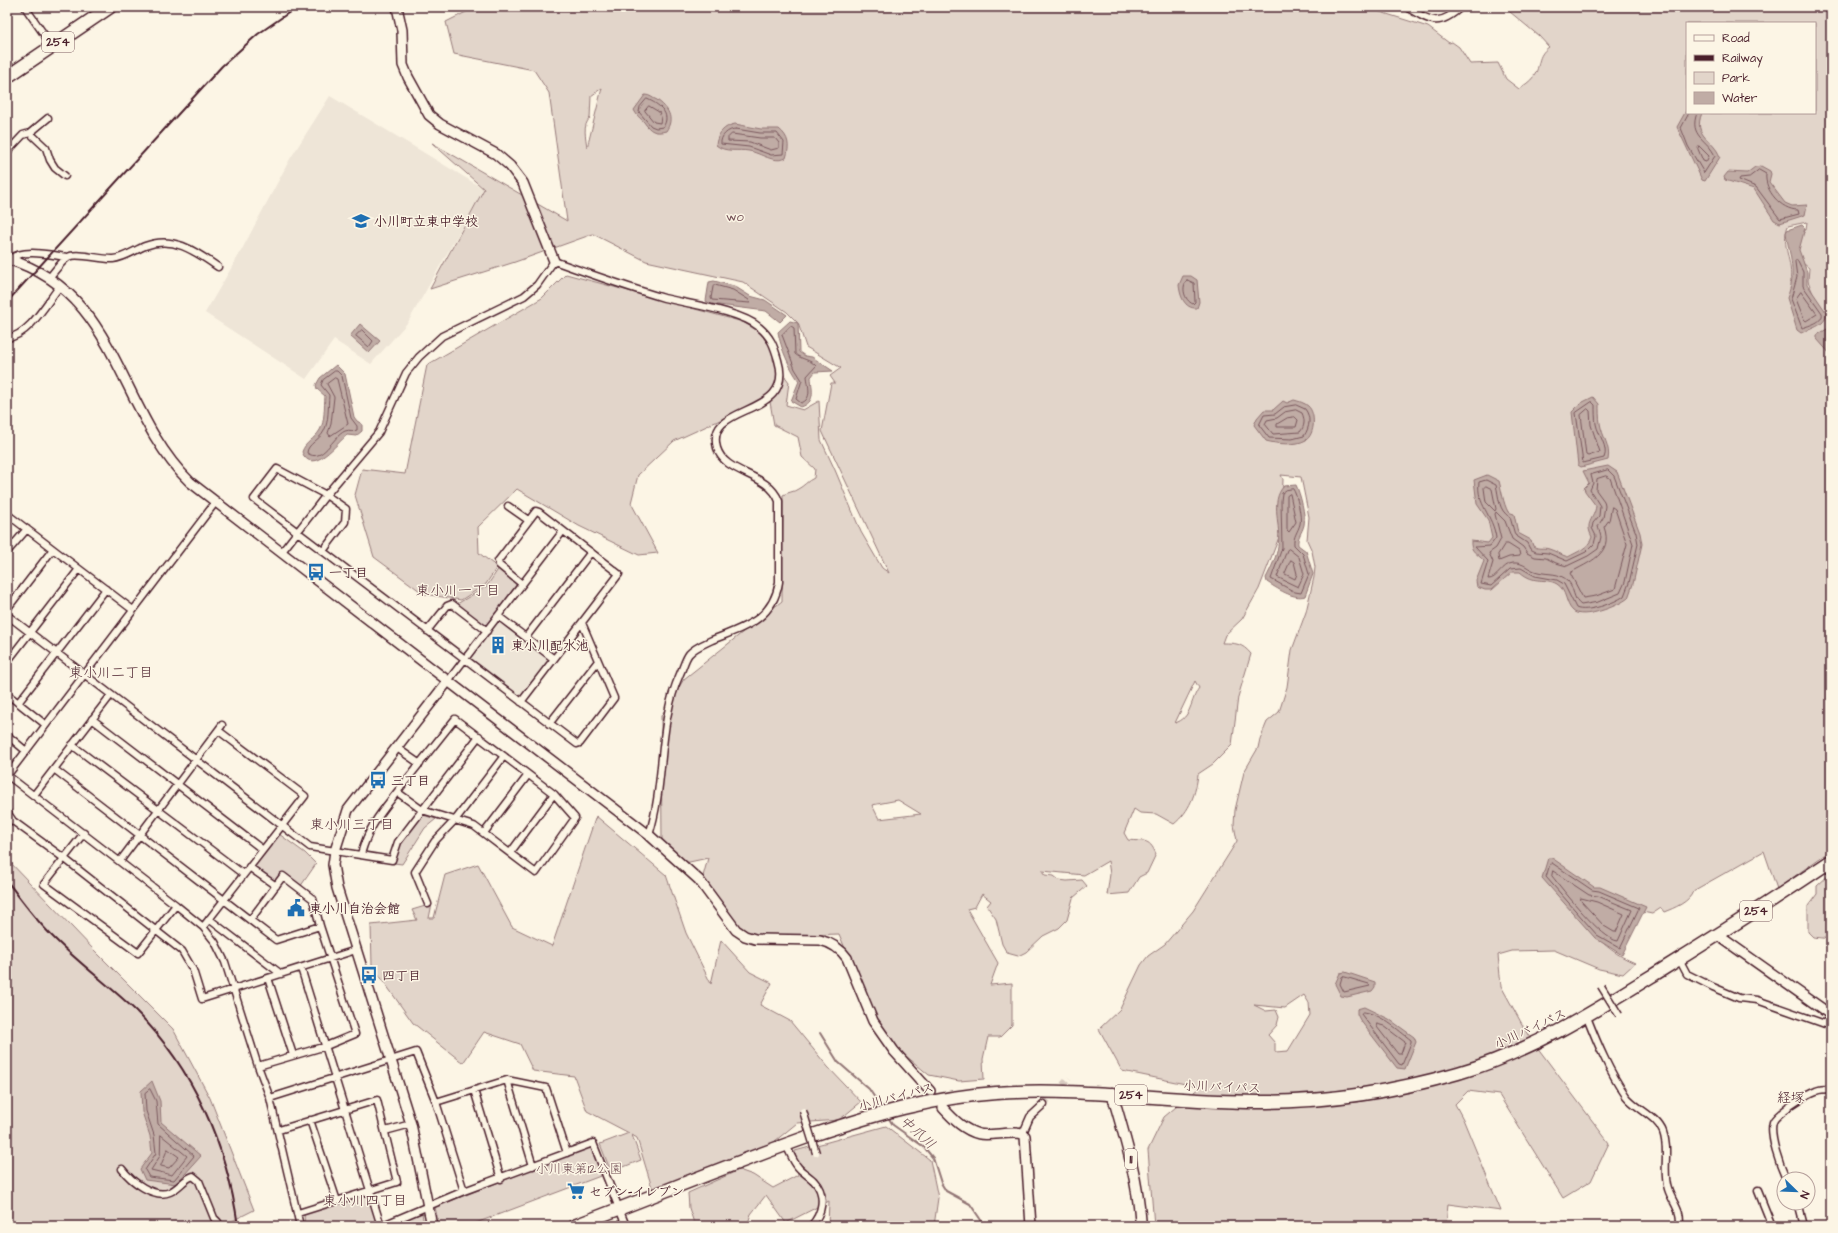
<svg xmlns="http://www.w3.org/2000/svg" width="1838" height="1233" font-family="'Architects Daughter','Klee One',sans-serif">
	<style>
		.built { fill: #eee5d7 }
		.green { fill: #e2d5ca; stroke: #967a7a; fill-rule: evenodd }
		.water { fill: #c0aca5; stroke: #917474 }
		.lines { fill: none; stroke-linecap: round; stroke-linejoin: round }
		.shore { stroke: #79575c; stroke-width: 1 }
		.stream { stroke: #917474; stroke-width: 2 }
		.street-tunnel { stroke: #d8cac0; stroke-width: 6; stroke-dasharray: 6 3; stroke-linecap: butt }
		.street-casing { stroke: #4a1f2b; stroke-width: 9 }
		.secondary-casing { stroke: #4a1f2b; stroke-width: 12 }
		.primary-casing { stroke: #4a1f2b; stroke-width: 13 }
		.highway-casing { stroke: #4a1f2b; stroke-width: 15 }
		.street { stroke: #fcf5e5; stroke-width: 6 }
		.secondary { stroke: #fcf5e5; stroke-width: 9 }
		.primary { stroke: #fcf5e5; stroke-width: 10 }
		.highway { stroke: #fcf5e5; stroke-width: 12 }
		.rail { stroke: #4a1f2b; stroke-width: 2 }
		.street-bridge-casing { stroke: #4a1f2b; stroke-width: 9; stroke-linecap: butt }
		.street-bridge { stroke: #fcf5e5; stroke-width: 6 }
		.labels { text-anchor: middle; stroke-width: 3; stroke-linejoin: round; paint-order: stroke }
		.shield { fill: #fcf5e5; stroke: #7f5f63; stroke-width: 1 }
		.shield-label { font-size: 12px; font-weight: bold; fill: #4a1f2b }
		.park-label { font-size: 13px; fill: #704c53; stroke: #fcf5e5 }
		.poi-label { font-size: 13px; font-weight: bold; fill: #4a1f2b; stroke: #fcf5e5; text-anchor: start }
		.street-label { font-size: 13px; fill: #4a1f2b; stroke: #fcf5e5 }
		.neighbourhood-label { font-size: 14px; fill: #4a1f2b; stroke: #fcf5e5 }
		.water-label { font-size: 14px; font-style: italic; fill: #6d4950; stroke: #fcf5e5 }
	</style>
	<rect width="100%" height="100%" fill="#fcf5e5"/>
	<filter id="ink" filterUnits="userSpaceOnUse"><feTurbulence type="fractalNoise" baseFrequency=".025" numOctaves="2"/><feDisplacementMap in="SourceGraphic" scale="8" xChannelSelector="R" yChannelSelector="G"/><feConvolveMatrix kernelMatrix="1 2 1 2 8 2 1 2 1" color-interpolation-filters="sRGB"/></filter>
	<g filter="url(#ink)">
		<path class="built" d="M330 96 484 189 408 322 371 364 334 340 306 379 205 313 240 253 290 159Z
			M498 621H501L548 657V662L523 696 518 697 471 660V657Z"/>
		<path class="green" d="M476 7H1371V9L1428 27 1449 43 1452 42 1459 47 1470 64 1498 63 1506 79 1519 89C1524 85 1530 82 1534 76 1541 66 1536 56 1549 47L1539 36 1504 7H1831V850L1777 889 1764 851 1693 891C1690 902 1674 908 1664 912L1661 908 1652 914 1562 895C1585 923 1599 948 1635 963L1623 974 1599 969 1554 950 1512 951 1498 955 1501 986 1528 1035 1609 1143 1591 1181 1563 1198 1499 1095 1468 1091 1455 1104 1463 1119 1501 1211 1448 1204 1446 1226H1154L1148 1150 1164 1117 1200 1087 1122 1071 1099 1029 1120 1009 1141 965 1148 956 1165 944 1193 911 1237 841 1234 825 1235 810 1244 772 1258 748 1260 739 1267 722 1279 712 1287 687 1292 650 1306 612 1314 577 1315 567 1312 551 1307 540 1309 517 1301 477 1281 475 1283 479 1281 532 1259 589 1242 619 1225 635 1222 643C1235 643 1242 643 1251 654L1238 697 1232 745 1213 764 1198 774C1196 793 1190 811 1174 824L1156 814 1140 813 1134 809 1124 833 1128 840C1143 842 1149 837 1156 854L1147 873 1139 877 1129 893 1107 895 1110 874 1108 861 1084 875 1042 871 1045 875 1054 876 1059 880 1067 881 1082 880 1087 886 1073 898 1067 920 1059 928 1043 936 1026 952 1018 956 1007 953 1002 944 996 919 987 906 991 901 982 894 975 907 967 909 998 963 990 985 1012 983V1025L1000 1037H988L983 1059 984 1079 959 1081 929 1075 882 1036 839 934 769 936 741 933 702 880 708 858 680 864 662 841 661 716 684 679 782 601 783 495C788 492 794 492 798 489 804 486 807 481 814 478L815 469 802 457 798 437 774 425 770 402 731 415 674 441 638 475 631 503 658 553 639 555 579 526 517 489 478 527 479 553 497 567 486 584 461 600 424 594 374 557 355 495 362 469 405 474 427 365 542 298 566 274 743 322 764 335 774 349 773 360 789 382 786 405 803 410 819 401 821 440 835 470 861 532 882 568 889 573 822 431 831 383H835L830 376 841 368 806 347 798 323 787 312 743 282 646 261 593 234 515 262 430 289 484 189 432 143 567 221 549 93 534 70 454 54 446 22ZM1687 23H1815V113H1687ZM602 88 587 148C586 137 582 126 590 118L591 96ZM1807 222 1806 229 1797 244 1799 260 1809 268 1808 281 1816 301 1790 282C1794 263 1780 245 1788 226ZM1195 681 1199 688C1190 700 1192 718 1175 723ZM898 800 921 814 879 819 872 805ZM1304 995 1309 1003 1310 1015 1288 1051 1275 1052V1043L1268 1035 1277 1025 1279 1017 1276 1010 1266 1011 1254 1005 1285 1008Z
			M499 568 516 581V585L487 625H484L457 604 487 586Z
			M423 815 436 819 425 828 402 864 394 863 401 842Z
			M596 816 666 875 686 933 711 984 721 940 750 972 772 983 760 1005 790 1021 828 1067 861 1102 839 1120 797 1123 769 1146 653 1191 637 1138 632 1135 641 1160 611 1172 600 1144 629 1133 587 1111 574 1076 533 1071 520 1044 484 1032 463 1063 413 1023 372 965 371 925 417 920 412 910 432 904 429 918H434L445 875 478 864 512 927 552 946Z
			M279 834 305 853 316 864 300 887 283 873 275 883 254 868V866Z
			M7 859 94 950 173 1029 210 1098 254 1210 222 1226H7Z
			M1831 873V939L1813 937 1808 932V906L1817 894V886Z
			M886 1126 930 1160 938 1198 934 1226H828L829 1201 786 1223 766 1195 751 1214 747 1226H695L689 1208 688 1193 739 1170 753 1175 773 1188 798 1175 795 1151Z
			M589 1147 592 1149 603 1175 468 1226H439L435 1207Z
			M368 1195 378 1226H305L304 1214Z
			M422 1213 424 1226H387Z"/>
		<path class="water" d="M645 95C650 95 652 98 657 100 668 108 675 118 666 131 655 134 650 131 644 122 640 118 637 116 634 110Z
			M1687 109V113H1702C1692 137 1714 139 1720 157L1705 181 1702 180 1677 127Z
			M735 124 761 129H779C789 137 790 146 786 158 774 164 761 153 749 151 738 149 725 153 716 145 717 134 724 126 735 124Z
			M1761 166 1770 171 1771 174 1769 182 1785 203 1792 206 1807 205 1805 215 1780 223 1774 220 1754 189 1725 180 1724 177 1728 172 1747 173 1755 167Z
			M1802 225 1805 228 1799 250 1807 272V284L1826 312C1828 325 1812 328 1801 333L1797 330 1787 298C1797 273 1790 258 1786 233L1787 230Z
			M1183 276H1191L1197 280 1199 302 1197 308C1184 309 1180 295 1179 285Z
			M714 281 734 286 750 296 765 300 787 315 780 322 766 311 711 304 706 301 709 282Z
			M790 321 798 323 799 352 805 356 812 357 833 371 815 372 811 377C812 391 816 402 801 407L791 401 799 381C789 367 781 349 778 332Z
			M360 324 380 341 369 353 350 336Z
			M1827 329 1831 332V355L1817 339V335Z
			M336 365 345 374 354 417 357 421 362 424V431L356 436 347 435C338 442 312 477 302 452 305 442 314 440 320 430 325 421 324 407 325 396L317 389 316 385 320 378Z
			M1593 397 1599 404C1599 410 1599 417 1600 423 1602 437 1611 446 1608 460L1581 467 1578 465 1572 412 1581 403Z
			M1294 400C1298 401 1305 403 1308 406 1316 413 1315 434 1306 440 1296 446 1277 444 1266 441L1254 425 1257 418 1264 410H1273L1283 401 1287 403Z
			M1608 466 1617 472 1640 533 1642 544 1633 584 1628 598C1619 606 1582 620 1573 611 1565 604 1567 590 1557 584 1545 577 1535 585 1520 572H1512L1492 590H1485L1477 587 1476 581 1484 561C1477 553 1470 552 1471 541L1488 543 1492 538 1488 520 1477 504 1474 480 1487 475 1499 481C1502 492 1503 502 1508 512L1514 514 1518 533 1531 540 1533 546C1539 550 1543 547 1549 549 1556 551 1561 555 1568 557 1577 552 1589 548 1592 537 1584 522 1594 520 1596 506L1585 491 1584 488 1589 483 1583 471Z
			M1296 485C1300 493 1306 516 1304 525 1302 533 1297 537 1298 545L1306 551 1313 574 1305 596C1294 600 1276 588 1267 582L1266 578C1271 568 1277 556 1278 546 1282 526 1269 502 1284 486Z
			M1548 858H1552L1594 887H1600L1646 907 1622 955 1595 938 1542 878Z
			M1345 972 1375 982V987L1372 991 1347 997 1341 996 1335 984 1340 973Z
			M1364 1007 1389 1019 1414 1037 1416 1042 1405 1069 1397 1068 1360 1020 1357 1014V1009Z
			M152 1081 160 1101 161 1122 201 1156 176 1184 145 1180 140 1169 152 1153 150 1136 142 1112 141 1091Z"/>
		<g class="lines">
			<path class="shore" d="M647 99C659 104 672 114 663 127L656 128 651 126 639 112 640 107Z
				M649 106 659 112 661 117 660 123 654 122 645 111Z
				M1689 113 1681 128 1688 146 1704 173 1715 156C1708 139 1688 137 1697 113
				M736 129 760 133H777L784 142 783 154 771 155 749 147 721 144C720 136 728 129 736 129Z
				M732 134 760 138H775L779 143V148L771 150 750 142 728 141V138Z
				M1699 146 1709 156 1706 162 1703 161 1698 149Z
				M1759 170 1766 174C1764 190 1781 210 1798 210L1799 214 1780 219 1756 187 1739 180 1740 178 1749 177Z
				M1797 260 1803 272V286L1822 313C1824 322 1810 325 1802 328L1791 299 1797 277 1795 262Z
				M1187 280 1194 283 1195 302 1193 304C1184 300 1181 287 1187 280Z
				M715 285 733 290 749 300 750 303 712 300 711 298 713 287Z
				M1801 292 1817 314 1806 321 1804 319 1796 299Z
				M791 326 794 328 795 354C802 360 810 359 816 366L807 376C808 386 813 399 801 403L796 399 802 380 795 369 782 335Z
				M362 330 373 341 369 347 356 336Z
				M335 371H337L342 376 351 418 357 426V430C354 432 350 429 345 431 332 437 323 464 307 453 307 444 320 440 324 431 329 421 328 407 329 395L321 385 323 380Z
				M335 378 337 379 348 424 330 436 328 433 331 424 334 397 327 384Z
				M1592 402 1595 405C1595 411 1595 418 1596 424 1598 435 1609 447 1604 458L1583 463 1576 413Z
				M1296 405 1305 409C1311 417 1310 427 1304 436L1292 439 1269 438 1259 425 1264 415 1275 414 1284 407Z
				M1588 409 1590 411 1591 425 1600 452 1588 456 1586 455 1581 415Z
				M1296 410 1302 413C1305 420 1305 426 1300 432L1273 434 1265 424 1267 420 1277 418 1285 412Z
				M1295 417 1298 420 1296 427H1277V424L1287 418Z
				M1608 470 1614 476 1636 533 1638 544 1629 583 1624 596C1615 603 1586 613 1576 608L1564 584 1557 580 1535 576 1521 568 1510 569 1491 586 1481 584 1488 561 1475 547 1490 546 1496 538C1493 515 1476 504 1479 482L1486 480 1496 485C1499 496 1498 511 1510 517L1515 535 1527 543 1530 549 1536 552 1548 553 1567 561 1586 552 1594 544 1596 536 1592 528 1593 523 1599 516 1600 506 1590 490 1593 483 1591 475Z
				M1606 476 1610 478 1633 544 1625 582 1620 593 1598 602 1581 605C1573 600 1574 587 1568 581 1559 572 1549 575 1538 572 1528 570 1524 562 1513 563 1502 564 1497 580 1488 579L1493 562 1489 553 1496 548 1501 539 1495 514 1496 512 1505 521 1512 539 1523 547 1527 553 1535 557 1546 558 1556 563 1567 566 1588 556 1598 549 1601 537 1598 526 1603 518 1605 506 1604 501 1596 490 1597 479Z
				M1486 486 1492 489 1496 509 1495 511 1486 502 1484 488Z
				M1293 489C1297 494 1302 518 1300 524 1298 532 1293 536 1294 545L1303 554 1309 574 1301 593 1295 592 1271 579 1282 548 1281 501 1282 493 1286 490Z
				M1290 494 1296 522 1289 532 1287 530V496Z
				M1612 507 1615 509 1627 544 1615 589 1596 596 1583 598 1570 573C1588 562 1614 555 1604 527L1609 520Z
				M1505 544H1508L1519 551 1520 556 1509 557 1499 561 1498 555Z
				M1289 549 1299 557 1304 574 1298 587 1277 577 1287 550Z
				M1291 560 1294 562 1297 574 1295 579 1285 574Z
				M1552 863 1592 890 1599 891 1639 908 1620 948 1597 935 1546 877 1550 864Z
				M1553 871 1589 895 1598 896 1632 910 1618 941C1602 940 1563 890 1552 876Z
				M1581 898 1597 902 1624 914 1616 932H1614L1604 926 1581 901Z
				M1345 977 1369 984 1370 986 1344 992 1340 984 1342 977Z
				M1363 1012C1380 1013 1398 1030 1411 1040V1043L1402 1065 1399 1064 1364 1018 1361 1014Z
				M1377 1024 1384 1026 1405 1042 1401 1054H1398L1377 1027Z
				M150 1089 156 1101 158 1124 194 1156 174 1180 149 1177 145 1170 156 1153 154 1135 146 1111 145 1093Z
				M161 1135 187 1156 172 1175 151 1170 160 1156Z
				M168 1149 179 1157 169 1168 161 1166Z"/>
			<path class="stream" d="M820 1033 838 1062 869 1089 883 1110
				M888 1117 893 1125 924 1147 933 1158 941 1183 946 1191 970 1204 985 1226"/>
			<path class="street-tunnel" d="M1044 1104 1069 1078
				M218 1222 229 1226"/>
			<g class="street-casing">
				<path id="street" d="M25 7 52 46
					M1408 8C1432 22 1439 27 1461 7
					M30 133 46 148 50 160 55 168 65 176
					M7 152 23 135 30 133 48 118
					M10 259C23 248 51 255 67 257
					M49 278C54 272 61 262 68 257 77 252 102 260 113 259 124 258 135 250 145 246 173 235 195 251 218 267
					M7 338C29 336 47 302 60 286
					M508 506 528 520
					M7 514 133 610
					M323 551 345 522 346 509 326 495 277 469 254 499 577 744 580 743 614 698 582 623
					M7 552 27 529
					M281 553 326 495 379 432 406 373 419 357 442 336 524 296 537 285 554 261C590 274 627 287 664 298 688 304 741 311 759 327 771 337 774 346 778 360 796 420 704 401 717 448 725 475 768 472 779 501V582C773 620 744 627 712 640 704 644 695 647 689 654 685 659 683 668 680 674 657 725 666 782 649 835
					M7 609 53 549
					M7 615 310 847 392 860 398 842 479 736
					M498 616 554 659
					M427 631 447 606 452 604 487 631
					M526 637 591 552
					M7 662 79 569
					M448 681 563 531
					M7 694 46 725
					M521 702 619 574 539 512 536 511 498 561 499 565 522 584
					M18 703 106 589
					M92 719 263 850
					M455 719 554 794 575 818 536 873 474 826 422 810 397 792Z
					M549 724 598 661
					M7 735 26 751
					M72 745 243 874
					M397 748 420 764
					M54 769 276 940 320 926 355 1034 326 1046 258 1066
					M7 775 176 905 203 927 215 942 225 962 258 1066 270 1098 300 1226
					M7 776 215 503
					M34 795 111 695
					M7 812 13 821 65 859 182 951 193 970 202 999 356 950
					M84 833 44 884 138 953 176 905
					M484 833 528 775
					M510 853 554 794
					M361 854C369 826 380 814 397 792
					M120 861 222 725
					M249 867 276 886
					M428 904 415 872 435 841 456 819 504 756
					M209 919 281 974
					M251 919 283 876 313 899 320 926
					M203 927 305 796 219 731
					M1679 959 1687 974 1713 987 1739 998 1757 1000 1825 1024 1831 1016
					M301 968 381 1226 464 1191 593 1143 626 1226
					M268 978 293 1055
					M1587 1017C1598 1045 1609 1071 1626 1096 1636 1109 1657 1116 1663 1132 1670 1150 1662 1171 1668 1189 1672 1202 1683 1212 1679 1226
					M507 1080 533 1166
					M474 1090 501 1179
					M270 1098 416 1052 436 1102 464 1191
					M436 1102 507 1080 546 1088 567 1153
					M310 1120 337 1201
					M279 1130 377 1100 397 1182 298 1213
					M385 1131 411 1124
					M1023 1133 1030 1117 1044 1104
					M786 1145C790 1152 792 1160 798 1167 802 1172 809 1176 814 1181 827 1195 822 1214 811 1226
					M122 1169C131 1181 154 1199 170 1192 179 1188 184 1179 193 1176L199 1181 214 1218 218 1222
					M1786 1179C1780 1166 1769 1136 1773 1122 1776 1114 1807 1094 1816 1091 1820 1089 1826 1089 1831 1089
					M1758 1191 1772 1226
					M1798 1203 1804 1226"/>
			</g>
			<g class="secondary-casing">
				<path id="secondary" d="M397 7 402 30 403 65 408 77 429 115 440 124 496 154 510 166 523 183 554 261
					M7 259C119 291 117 411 190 482L448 681 348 810 335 851 333 865 337 888 411 1124 432 1226
					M448 681 649 835 699 880 736 930 745 936 755 939 820 940C832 943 840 948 847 958L873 1021 894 1051 930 1091
					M1719 936 1831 1015
					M943 1108C954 1120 964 1130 979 1134 990 1137 1019 1129 1025 1136L1031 1226"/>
			</g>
			<g class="primary-casing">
				<path id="primary" d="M1112 1093C1125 1137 1138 1180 1141 1226"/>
			</g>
			<g class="highway-casing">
				<path id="highway" d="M7 77 110 7
					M574 1226C654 1196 733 1163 813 1135 873 1115 933 1097 996 1093 1084 1087 1171 1102 1258 1102 1326 1102 1393 1092 1458 1073 1530 1052 1592 1013 1655 974 1715 937 1773 900 1831 861"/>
			</g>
			<use href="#street" class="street"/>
			<use href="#secondary" class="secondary"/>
			<use href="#primary" class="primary"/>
			<use href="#highway" class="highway"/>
			<path class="rail" d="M7 302 222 66 258 34 297 7
				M7 881C22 901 37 922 55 939 81 965 110 986 136 1011 194 1069 227 1146 238 1226"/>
			<g class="street-bridge-casing">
				<path id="street-bridge" d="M1601 986 1619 1015
					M803 1111 816 1153"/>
			</g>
			<use href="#street-bridge" class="street-bridge"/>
		</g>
	</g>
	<defs>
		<g id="school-bare" transform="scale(1.38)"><path d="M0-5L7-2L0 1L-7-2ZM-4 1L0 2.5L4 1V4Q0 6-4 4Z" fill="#1f6fb2" stroke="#fcf5e5" stroke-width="2.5" paint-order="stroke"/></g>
		<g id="bus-bare" transform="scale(1.38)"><path d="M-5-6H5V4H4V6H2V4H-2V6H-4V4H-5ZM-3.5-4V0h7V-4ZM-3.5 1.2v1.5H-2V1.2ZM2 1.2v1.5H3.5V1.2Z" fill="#1f6fb2" stroke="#fcf5e5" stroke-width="2.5" paint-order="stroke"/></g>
		<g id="building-bare" transform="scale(1.38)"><path d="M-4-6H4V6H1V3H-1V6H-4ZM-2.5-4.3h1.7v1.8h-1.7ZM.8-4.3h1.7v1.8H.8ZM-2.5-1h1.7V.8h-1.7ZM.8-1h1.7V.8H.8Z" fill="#1f6fb2" stroke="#fcf5e5" stroke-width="2.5" paint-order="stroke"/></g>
		<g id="civic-bare" transform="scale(1.38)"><path d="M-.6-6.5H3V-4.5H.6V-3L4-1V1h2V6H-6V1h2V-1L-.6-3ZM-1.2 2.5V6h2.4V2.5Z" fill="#1f6fb2" stroke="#fcf5e5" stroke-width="2.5" paint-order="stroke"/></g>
		<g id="supermarket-bare" transform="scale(1.38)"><path d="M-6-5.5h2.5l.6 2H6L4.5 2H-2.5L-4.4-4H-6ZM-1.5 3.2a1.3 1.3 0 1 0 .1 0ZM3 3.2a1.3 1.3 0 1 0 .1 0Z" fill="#1f6fb2" stroke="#fcf5e5" stroke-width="2.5" paint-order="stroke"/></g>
	</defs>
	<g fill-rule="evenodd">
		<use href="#school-bare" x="361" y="221"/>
		<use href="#bus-bare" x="316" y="572"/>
		<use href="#building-bare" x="498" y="645"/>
		<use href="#bus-bare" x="378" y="780"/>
		<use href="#civic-bare" x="296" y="908"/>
		<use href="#bus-bare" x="369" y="975"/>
		<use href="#supermarket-bare" x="576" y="1191"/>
	</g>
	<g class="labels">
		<g class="shield">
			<rect x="42" y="32" width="32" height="20" rx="3"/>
			<rect x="1740" y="901" width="32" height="20" rx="3"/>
			<rect x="1115" y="1085" width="32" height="20" rx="3"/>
			<rect x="1125" y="1149" width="12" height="20" rx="3"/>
		</g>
		<g class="shield-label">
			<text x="58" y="46">254</text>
			<text x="1756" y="915">254</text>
			<text x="1131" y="1099">254</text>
			<text x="1131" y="1163">11</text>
		</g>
		<g class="park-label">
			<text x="735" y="221">wo</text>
			<text x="579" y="1173">小川東第12公園</text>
		</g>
		<g class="poi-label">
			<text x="374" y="226">小川町立東中学校</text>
			<text x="329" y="577">一丁目</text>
			<text x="511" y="650">東小川配水池</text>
			<text x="391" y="785">三丁目</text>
			<text x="309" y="913">東小川自治会館</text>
			<text x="382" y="980">四丁目</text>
			<text x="589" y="1196">セブン-イレブン</text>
		</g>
		<g class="street-label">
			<text transform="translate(1530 1028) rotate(-25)" y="5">小川バイパス</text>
			<text transform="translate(1222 1086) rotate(2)" y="5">小川バイパス</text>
			<text transform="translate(896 1096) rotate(-15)" y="5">小川バイパス</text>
		</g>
		<g class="neighbourhood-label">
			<text x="458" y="595">東小川一丁目</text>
			<text x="111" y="677">東小川二丁目</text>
			<text x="352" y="829">東小川三丁目</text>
			<text x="1791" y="1102">経塚</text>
			<text x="365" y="1205">東小川四丁目</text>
		</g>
		<g class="water-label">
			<text transform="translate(918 1132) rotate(42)" y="5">中爪川</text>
		</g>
	</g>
	<rect width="1838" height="1233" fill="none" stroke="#fcf5e5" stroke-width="24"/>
	<rect x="12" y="12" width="1814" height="1209" fill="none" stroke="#4a1f2b" stroke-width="1.5" filter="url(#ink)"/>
	<rect x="1686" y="22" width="130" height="92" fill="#fcf5e5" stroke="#b59f9b"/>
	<rect x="1694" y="35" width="20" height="6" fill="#fcf5e5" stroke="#b59f9b"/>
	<text x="1722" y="42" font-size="12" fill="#4a1f2b">Road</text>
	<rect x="1694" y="55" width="20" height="6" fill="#4a1f2b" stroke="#b59f9b"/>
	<text x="1722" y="62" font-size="12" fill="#4a1f2b">Railway</text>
	<rect x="1694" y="72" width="20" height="12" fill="#e2d5ca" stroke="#b59f9b"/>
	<text x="1722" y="82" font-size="12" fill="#4a1f2b">Park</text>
	<rect x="1694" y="92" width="20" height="12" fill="#c0aca5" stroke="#b59f9b"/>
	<text x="1722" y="102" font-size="12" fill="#4a1f2b">Water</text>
	<g transform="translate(1796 1191) rotate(113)"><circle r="19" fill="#fcf5e5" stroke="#b59f9b"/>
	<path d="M0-3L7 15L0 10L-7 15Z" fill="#1f6fb2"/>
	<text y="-6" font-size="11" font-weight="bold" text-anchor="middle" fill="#4a1f2b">N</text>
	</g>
</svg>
